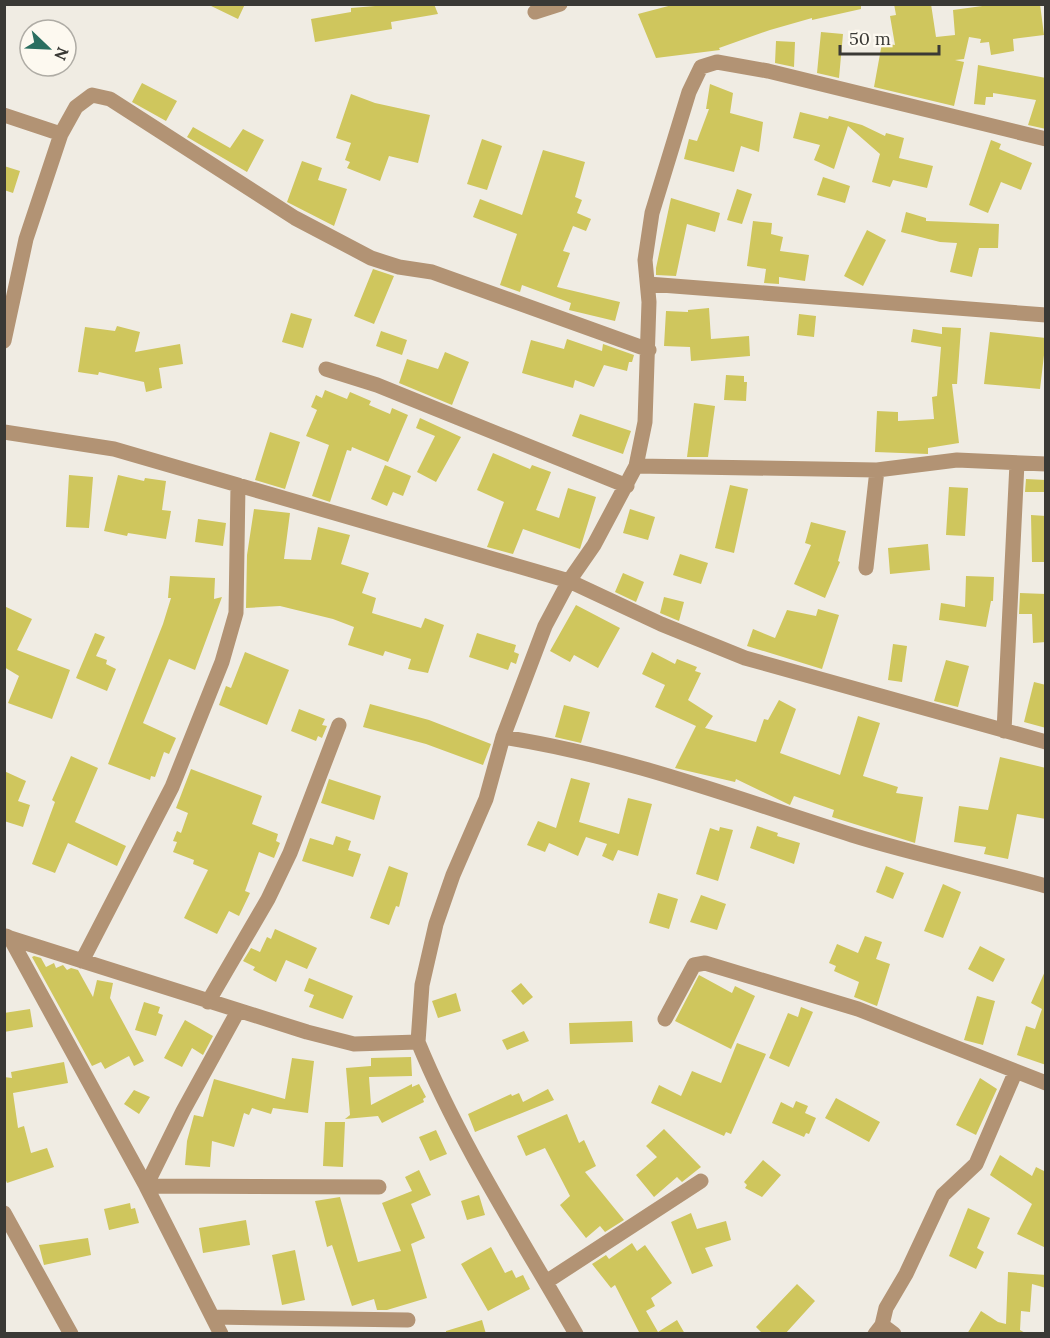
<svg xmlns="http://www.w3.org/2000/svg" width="1050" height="1338" font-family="Lora,serif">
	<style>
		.building { fill: #cfc65d }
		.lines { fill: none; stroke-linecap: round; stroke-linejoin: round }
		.minor { stroke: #b29374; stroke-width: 15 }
	</style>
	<rect width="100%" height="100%" fill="#f0ece3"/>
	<path class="building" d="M207 4H245L238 19Z
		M399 4H434L438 14 391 22 392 29 315 42 311 19 351 12V8Z
		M676 4H861V9L812 20V18L770 30 719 48 720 50 656 58 638 14Z
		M894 4H931L936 37 955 35 953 10 997 4H1040L1044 35 1013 39 1014 51 991 55 989 42 980 43 981 39 969 37 964 59 955 60 964 62 954 106 874 87 882 43 895 45 890 16 896 15Z
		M821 32 843 34 839 78 817 73Z
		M776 41 795 42 794 67 775 63Z
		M978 65 1046 78V129L1028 125 1036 100 993 93V97H986L985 105 974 104Z
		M142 83 177 101 166 121 132 102Z
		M710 84 733 93 730 113 763 122 759 152 741 146 734 172 684 159 689 139 697 141 709 109H706Z
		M351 94 375 103 430 115 418 163 389 156 380 181 347 168 350 162 345 160 351 143 336 138Z
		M800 112 828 119 829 116 862 125 885 136 886 133 904 138 899 158 933 166 927 188 893 180 890 187 872 182 880 154 848 126 834 169 814 160 820 145 793 138Z
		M193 127 230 148 243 129 264 140 247 172 187 137Z
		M482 139 502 146 487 190 467 184Z
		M991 140 1001 144 999 149 1032 163 1021 190 1001 182 988 213 969 205Z
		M543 150 585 162 575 197 582 200 577 213 591 219 586 231 573 226 563 251 570 253 557 287 620 302 615 321 569 310 571 303 522 285 520 292 500 285 517 234 473 217 480 199 522 215Z
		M302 161 322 168 318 180 347 189 334 226 287 202Z
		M4 166 20 171 13 193 4 190Z
		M823 177 850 186 845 203 817 195Z
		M737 189 752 194 742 224 727 220Z
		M671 198 720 213 715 232 687 224 676 276 656 275V268Z
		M906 212 926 218V221L999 224 998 248H979L972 277 950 272 957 243 940 242 901 232Z
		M753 221 772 223 771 234 783 237 780 251 809 255 805 281 779 277V284L764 283 766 269 747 266Z
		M867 230 886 240 863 286 844 276Z
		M373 269 394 276 374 324 354 316Z
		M709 308 711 339 749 336 750 356 691 361 690 347 664 346 666 311 688 312V310Z
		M291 313 312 319 303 348 282 342Z
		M799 314 816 316 814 337 797 335Z
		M117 326 140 332 135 352 180 344 183 364 159 368 162 388 146 392 144 382 99 372 98 375 78 372 85 327 115 331Z
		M942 327 961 328 957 384H952L959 443 928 448V454L875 452 877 411 898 412V421L934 419 932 397 937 396 941 347 911 342 913 329 942 334Z
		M381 331 407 340 402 355 376 346Z
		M990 332 1046 338 1040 389 984 384Z
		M567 339 602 351 603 344 634 355 632 362H629L627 371 604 365 594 387 575 380 573 388 522 373 531 340 564 349Z
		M445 352 469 362 452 405 399 383 407 359 438 369Z
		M726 375 744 376V382H747L746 401 724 400Z
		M325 390 347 399 350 392 371 401 369 405 390 414 392 408 408 415 388 462 352 447 351 451 347 450 330 502 312 496 329 445 306 436 317 410 311 407 316 395 322 398Z
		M694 403 715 406 708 457H687Z
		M580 414 631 431 623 454 572 436Z
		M420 418 461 437 436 482 417 472 435 436 416 428Z
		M270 432 300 442 285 489 255 480Z
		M493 453 530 469 532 465 551 472 536 510 559 518 568 488 596 497 580 549 523 529 513 554 487 547 504 502 477 490Z
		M385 465 411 476 403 496 393 492 387 506 371 499Z
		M69 475 93 477 89 528 66 527Z
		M118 475 144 481 145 478 166 481 162 510 171 511 166 539 128 533 127 536 104 531Z
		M1026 479 1046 480V492H1025Z
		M730 485 748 489 734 553 715 548Z
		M949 487 968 488 965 536 946 535Z
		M254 509 290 513 284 559 311 560 318 527 350 535 341 564 369 573 362 593 376 598 372 613 421 628 425 618 444 625 428 673 408 669 411 659 385 651 383 656 348 645 354 627 333 619 280 606 246 608 247 555Z
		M630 509 655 517 648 540 623 533Z
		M1031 515 1046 516V562H1032Z
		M198 519 226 523 223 546 195 542Z
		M811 522 846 531 838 561 840 562 825 598 794 584 811 545 805 543Z
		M928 544 930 570 890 574 888 548Z
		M680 554 708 563 701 584 673 575Z
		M623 573 644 582 636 602 615 592Z
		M170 576 215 578 214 599 222 597 195 670 169 659 143 723 176 738 169 754 164 752 155 777 151 776 150 780 108 764 163 624 171 598H168Z
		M966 576 994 577 993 601H991L986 627 939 620 941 603 965 607Z
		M1020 593 1046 594V642L1033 643 1032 614H1019Z
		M664 597 684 602 679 621 660 613Z
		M576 605 620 628 598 668 574 655 570 662 550 651Z
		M4 606 32 619 17 650 70 670 52 719 8 703 19 676 4 667Z
		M818 609 839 615 822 669 747 646 753 629 775 638 787 610 816 616Z
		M95 633 105 637 96 656 107 660 106 664 116 669 107 691 76 678Z
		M477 633 516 645 514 652 519 654 516 664 511 662 508 670 469 657Z
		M893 644 907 646 902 682 888 680Z
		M245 652 289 670 267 725 219 705 226 686 231 688Z
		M652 652 675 664 677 659 697 667 695 671 701 673 688 700 713 716 705 728 756 742 764 719 768 720 779 700 796 709 780 753 840 775 858 716 880 723 863 776 898 787 896 793 923 797 915 843 832 817 834 810 794 796 790 805 736 779 735 782 675 768 696 726 655 707 665 685 642 674Z
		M946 660 969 666 958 707 934 701Z
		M1034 682 1046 685V728L1024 722Z
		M370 704 429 720 491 744 483 765 426 744 363 727Z
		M564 705 590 712 581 743 555 737Z
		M299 709 325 719 322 725 327 726 322 738 318 736 316 741 291 731Z
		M71 756 98 768 75 822 126 846 117 866 68 843 55 873 32 864 55 802 52 800Z
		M1000 757 1046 768V819L1017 814 1008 859 984 854 986 847 954 842 959 806 988 810Z
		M191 769 262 796 252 824 278 834 276 841 280 843 274 858 259 852 245 891 250 893 239 916 229 911 217 934 184 918 208 870 193 864 194 860 173 852 177 842 173 841 177 831 181 833 188 813 176 808Z
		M4 771 26 781 18 801 30 805 23 827 4 821Z
		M571 778 590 783 579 822 619 834 628 798 652 804 638 856 618 850 613 861 602 856 607 844 586 837 578 856 549 843 545 852 527 845 538 821 556 828Z
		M329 779 381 796 374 820 321 803Z
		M757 826 778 833 777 836 800 843 794 864 750 848Z
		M720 827 733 830 718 881 696 874 710 828 719 831Z
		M336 836 351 841 348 850 361 854 353 877 302 861 310 838 333 845Z
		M389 866 408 873 399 907 396 906 389 925 370 918Z
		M886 866 904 873 893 899 876 892Z
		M943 884 961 892 943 938 924 931Z
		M658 893 678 899 669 929 649 923Z
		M701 895 726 904 717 930 690 922Z
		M275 929 317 948 307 969 286 960 276 982 253 970 255 967 243 961 251 948 260 952 267 937 271 939Z
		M865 936 882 942 876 959 890 964 877 1006 854 997 859 982 834 971 836 966 829 963 837 944 858 953Z
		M980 946 1005 959 993 982 968 969Z
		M34 956 41 958 46 967 54 963 56 968 63 965 67 970 71 968 78 970 93 997 97 980 113 983 110 998 144 1061 134 1066 129 1056 105 1069 101 1062 92 1066 32 957Z
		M1046 969V1065L1017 1055 1026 1026 1035 1029 1042 1009 1031 1003Z
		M699 975 732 993 735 986 755 996 731 1049 675 1021Z
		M309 978 353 996 343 1019 309 1007 314 995 304 991Z
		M521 983 533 997 523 1005 511 991Z
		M456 993 461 1011 438 1018 432 1001Z
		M977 996 995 1001 983 1045 964 1040Z
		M144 1002 160 1007 158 1013 163 1015 156 1036 135 1030Z
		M801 1007 813 1012 789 1067 769 1058 788 1013 798 1017Z
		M30 1009 33 1027 4 1032V1013Z
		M185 1020 213 1036 203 1055 192 1048 182 1067 164 1058Z
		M632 1021 633 1042 570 1044 569 1023Z
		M524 1031 529 1041 507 1050 502 1040Z
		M737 1043 766 1054 731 1134 726 1132 724 1136 651 1103 659 1085 681 1096 692 1071 721 1083Z
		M411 1057 412 1076 369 1077 371 1105 412 1084V1087L419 1084 426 1097 423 1099 424 1102 382 1123 378 1116 345 1119 350 1115 346 1068 371 1066V1058Z
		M292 1058 314 1061 308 1113 273 1108 271 1114 252 1108 249 1115 244 1113 234 1147 212 1141 210 1167 185 1165 187 1141 194 1115 203 1117 214 1079 285 1099Z
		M64 1062 68 1083 13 1093 18 1128 24 1126 31 1153 47 1148 54 1167 7 1183 4 1176V1077L12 1078 11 1072Z
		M980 1078 997 1089 976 1135 956 1125Z
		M548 1089 554 1100 475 1132 468 1114 511 1094 512 1096 519 1093 523 1102Z
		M134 1090 150 1097 139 1114 124 1104Z
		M836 1098 880 1122 869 1142 825 1118Z
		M796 1101 808 1106 805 1113 816 1118 809 1134 806 1133 804 1137 772 1123 781 1102 793 1108Z
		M567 1114 579 1143 584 1140 596 1166 585 1172 624 1220 605 1232 600 1226 586 1238 560 1205 570 1196 545 1148 526 1156 517 1136Z
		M325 1122H345L343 1167 323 1166Z
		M664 1129 701 1167 682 1182 677 1177 654 1197 636 1175 657 1157 646 1146Z
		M436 1130 447 1154 430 1161 419 1137Z
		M1000 1155 1032 1176 1036 1167 1046 1172V1248L1017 1234 1032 1204 990 1175Z
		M763 1160 781 1175 762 1197 745 1188 747 1185 744 1182Z
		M419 1170 431 1195 411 1204 425 1238 411 1244 427 1298 387 1310H377L374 1299 352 1306 332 1245 327 1247 315 1201 340 1197 358 1262 401 1251 382 1203 412 1191 405 1177Z
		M479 1195 485 1215 467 1220 461 1201Z
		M130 1203 131 1209 135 1208 139 1223 109 1230 104 1209Z
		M968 1208 990 1218 977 1248 984 1252 976 1269 949 1256Z
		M691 1213 697 1229 726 1221 731 1240 705 1248 713 1266 692 1274 671 1222Z
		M246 1220 250 1245 203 1253 199 1228Z
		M88 1238 91 1255 44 1265 39 1245Z
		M632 1243 637 1251 645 1245 672 1283 651 1298 655 1306 646 1311 658 1332 677 1320 685 1334H640L615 1285 611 1288 592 1264 606 1255 609 1259Z
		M491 1247 505 1273 512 1270 516 1278 523 1275 530 1289 488 1311 461 1264Z
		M295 1250 305 1300 282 1305 272 1255Z
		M1008 1272 1046 1275V1288L1032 1284 1030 1312 1021 1311 1020 1330 1027 1334H967L981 1311 998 1322 1006 1324Z
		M797 1284 815 1301 785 1334H763L756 1327Z
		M482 1320 486 1334H446V1331Z"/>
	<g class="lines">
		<path class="minor" d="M535 12 560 4
			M4 115 61 134
			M648 284 1046 315
			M4 341 26 239 61 134 76 107 92 95 110 99 295 218 371 258 399 267 432 272 649 350
			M326 369 377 385 627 486
			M4 432 114 449 569 581 661 624 745 658 1046 742
			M636 466 877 470 957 460 1046 464
			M866 568 877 470
			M1004 731 1017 463
			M503 737C625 756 735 798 852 835 916 855 982 868 1046 886
			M6 936 10 938 146 1186 221 1334
			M10 938 307 1032 354 1044 418 1042C460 1144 521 1238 576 1334
			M82 961 172 787 222 662 236 613 238 485
			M208 1002 268 899 290 853 339 725
			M238 1011 183 1111 146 1186 379 1187
			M665 1019 694 965 705 963 858 1009 1046 1083
			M418 1042 422 985 436 924 453 875 486 799 503 737 545 626 569 581 594 545 636 466 645 422 649 302 645 260 652 213 689 92 701 67 717 62 768 71 1046 139
			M4 1213 71 1334
			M546 1282 701 1181
			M213 1317 408 1320
			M882 1325 886 1308 906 1274 943 1195 976 1164 1015 1073
			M875 1334 882 1325 894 1334"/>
	</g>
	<rect width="1050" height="1338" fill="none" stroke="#3a3935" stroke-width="12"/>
	<g transform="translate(48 48) rotate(113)"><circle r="28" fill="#fdf9f0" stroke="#afaca5" stroke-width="1.5"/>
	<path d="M0-4.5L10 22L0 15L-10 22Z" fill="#2a6e60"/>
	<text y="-9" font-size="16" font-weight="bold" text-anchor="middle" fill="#3a3935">N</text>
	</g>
	<path d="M840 45v9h99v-9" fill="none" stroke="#3a3935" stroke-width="3"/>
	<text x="849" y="45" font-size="18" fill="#3a3935" stroke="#fdf9f0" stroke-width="4.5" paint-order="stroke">50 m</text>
</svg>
